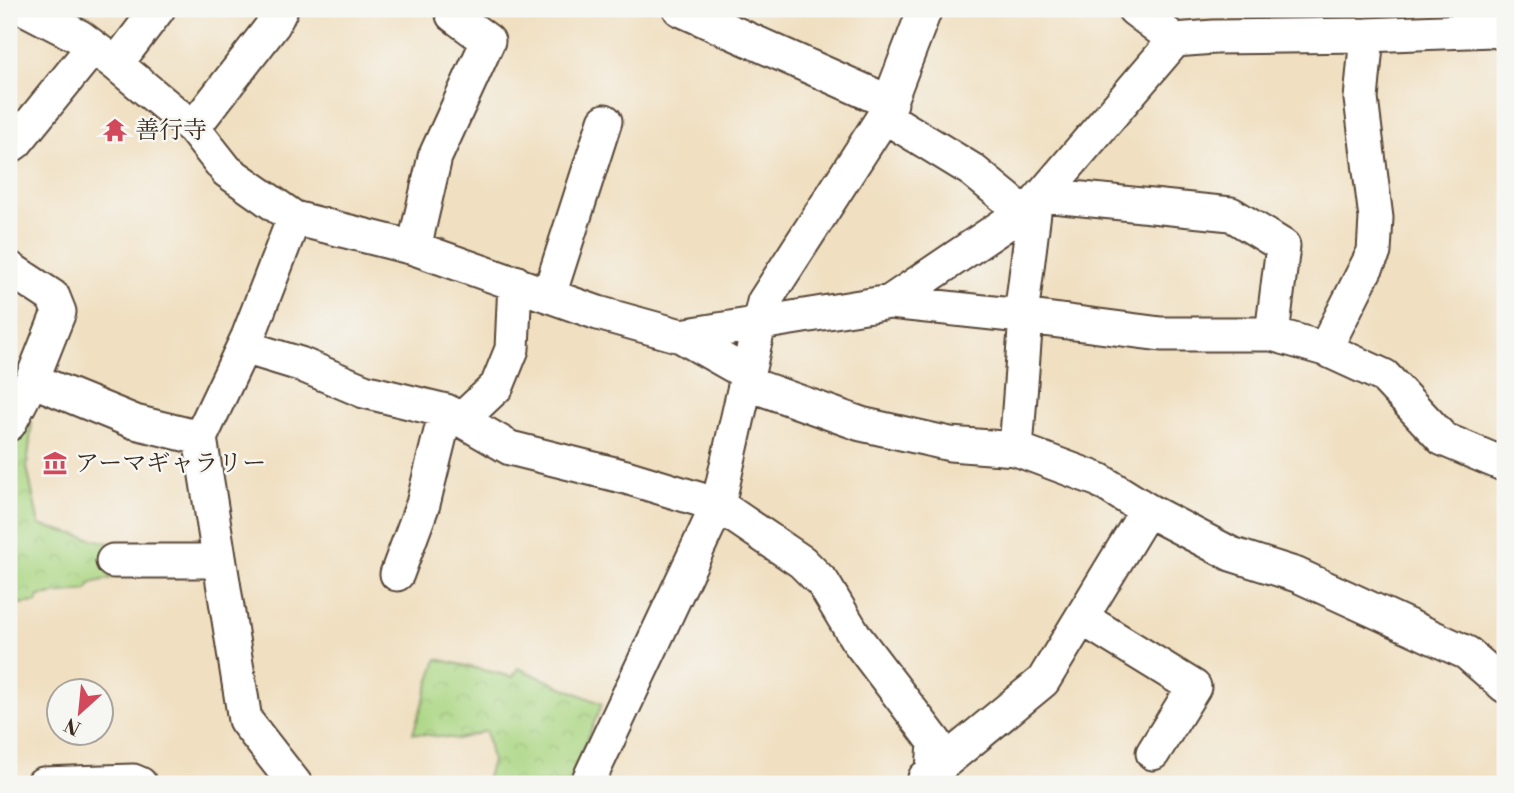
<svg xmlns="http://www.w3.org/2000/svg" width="1514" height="793" font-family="'Libre Bodoni','Noto Serif JP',serif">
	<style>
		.park { fill: url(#park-crowns); stroke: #728050; stroke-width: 2 }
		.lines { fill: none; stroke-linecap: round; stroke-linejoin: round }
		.minor-casing { stroke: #564536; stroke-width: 37 }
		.minor { stroke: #fff; stroke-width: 33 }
		.labels { text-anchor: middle; stroke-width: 5; stroke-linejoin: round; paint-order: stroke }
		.poi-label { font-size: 24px; fill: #3b2a1e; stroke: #f6f6f2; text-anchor: start }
	</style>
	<defs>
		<pattern id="park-crowns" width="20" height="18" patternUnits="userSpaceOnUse" patternTransform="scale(1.75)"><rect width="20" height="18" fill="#aad682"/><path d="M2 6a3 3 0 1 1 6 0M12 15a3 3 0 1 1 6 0" fill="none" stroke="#93b870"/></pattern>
	</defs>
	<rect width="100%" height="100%" fill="#f6f6f2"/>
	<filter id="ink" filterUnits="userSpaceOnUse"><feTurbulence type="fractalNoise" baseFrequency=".0143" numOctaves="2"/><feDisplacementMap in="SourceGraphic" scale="14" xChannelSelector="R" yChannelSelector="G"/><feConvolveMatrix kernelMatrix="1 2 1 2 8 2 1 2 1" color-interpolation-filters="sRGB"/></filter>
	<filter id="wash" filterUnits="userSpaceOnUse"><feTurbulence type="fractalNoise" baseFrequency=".00686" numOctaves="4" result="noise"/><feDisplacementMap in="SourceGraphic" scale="28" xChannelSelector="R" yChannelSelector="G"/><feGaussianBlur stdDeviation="1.57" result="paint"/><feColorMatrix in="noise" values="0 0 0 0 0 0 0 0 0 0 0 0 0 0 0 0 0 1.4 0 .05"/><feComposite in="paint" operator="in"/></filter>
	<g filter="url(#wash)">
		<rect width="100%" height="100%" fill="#f0dfc0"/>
		<path class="park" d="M32 423 27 467 39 525 116 545 112 578 91 583 87 590 39 596 37 602 9 605V442Z
			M437 659 513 677 518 668 602 704 568 784H485L492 761 486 731 458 739 413 733Z"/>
	</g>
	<g filter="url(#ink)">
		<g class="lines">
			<g class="minor-casing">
				<path id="minor" d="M26 9 80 37 116 64 193 128 227 171 294 218 414 248 598 313 681 336 748 374
					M680 9 891 103
					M1134 9 1175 40 1214 37 1367 35 1492 30 1505 33
					M116 64 158 9
					M884 116 972 170 1023 212
					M193 128 273 25 281 9
					M9 147 16 142 93 47
					M1043 195 1231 214 1283 246 1272 334
					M414 248 435 157 488 41 453 15 457 9
					M9 268 53 297 59 312 32 380 9 424
					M549 295 605 121
					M890 302 1035 204
					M1021 316 1035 204 1175 40
					M681 336 890 302 1021 316 1161 334H1272L1325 349 1384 376 1443 439 1505 465
					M244 347 300 364 364 391 446 411 510 448 626 477 718 505 802 562 823 583 856 638 935 742 933 770 936 784
					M1325 349 1374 252 1376 218 1361 99 1367 35
					M32 380 135 422 200 438 245 720 295 784
					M746 383 861 424 950 444 1016 449 1099 480 1147 510 1231 554 1297 575 1467 653 1505 686
					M461 420 497 386 512 349 515 282
					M200 438 248 337 294 218
					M1016 449 1026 317
					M113 561H219
					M397 574 423 504 446 411
					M1082 618 1194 687 1153 753
					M925 778 1043 681 1147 510
					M43 784 133 781 140 784
					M587 784 718 505 764 302 884 116 925 9"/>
			</g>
			<use href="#minor" class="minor"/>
		</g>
	</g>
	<defs>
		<g id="temple-bare" transform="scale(1.89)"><path d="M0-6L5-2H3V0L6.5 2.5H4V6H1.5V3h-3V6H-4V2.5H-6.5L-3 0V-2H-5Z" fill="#d1495b" stroke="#f6f6f2" stroke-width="2.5" paint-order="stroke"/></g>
		<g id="museum-bare" transform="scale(1.89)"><path d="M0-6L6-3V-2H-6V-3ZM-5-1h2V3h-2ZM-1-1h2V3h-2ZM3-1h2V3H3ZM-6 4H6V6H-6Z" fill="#d1495b" stroke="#f6f6f2" stroke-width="2.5" paint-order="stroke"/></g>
	</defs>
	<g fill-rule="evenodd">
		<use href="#temple-bare" x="115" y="130"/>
		<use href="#museum-bare" x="55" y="463"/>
	</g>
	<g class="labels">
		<g class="poi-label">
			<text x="135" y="138">善行寺</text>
			<text x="75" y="471">アーマギャラリー</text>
		</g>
	</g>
	<rect width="1514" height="793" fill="none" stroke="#f6f6f2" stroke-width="35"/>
	<g transform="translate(80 712) rotate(207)"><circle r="33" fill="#f6f6f2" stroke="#aba49d" stroke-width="2"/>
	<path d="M0-5L12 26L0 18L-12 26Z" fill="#d1495b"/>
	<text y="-10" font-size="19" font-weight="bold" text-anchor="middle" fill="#3b2a1e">N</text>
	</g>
</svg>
